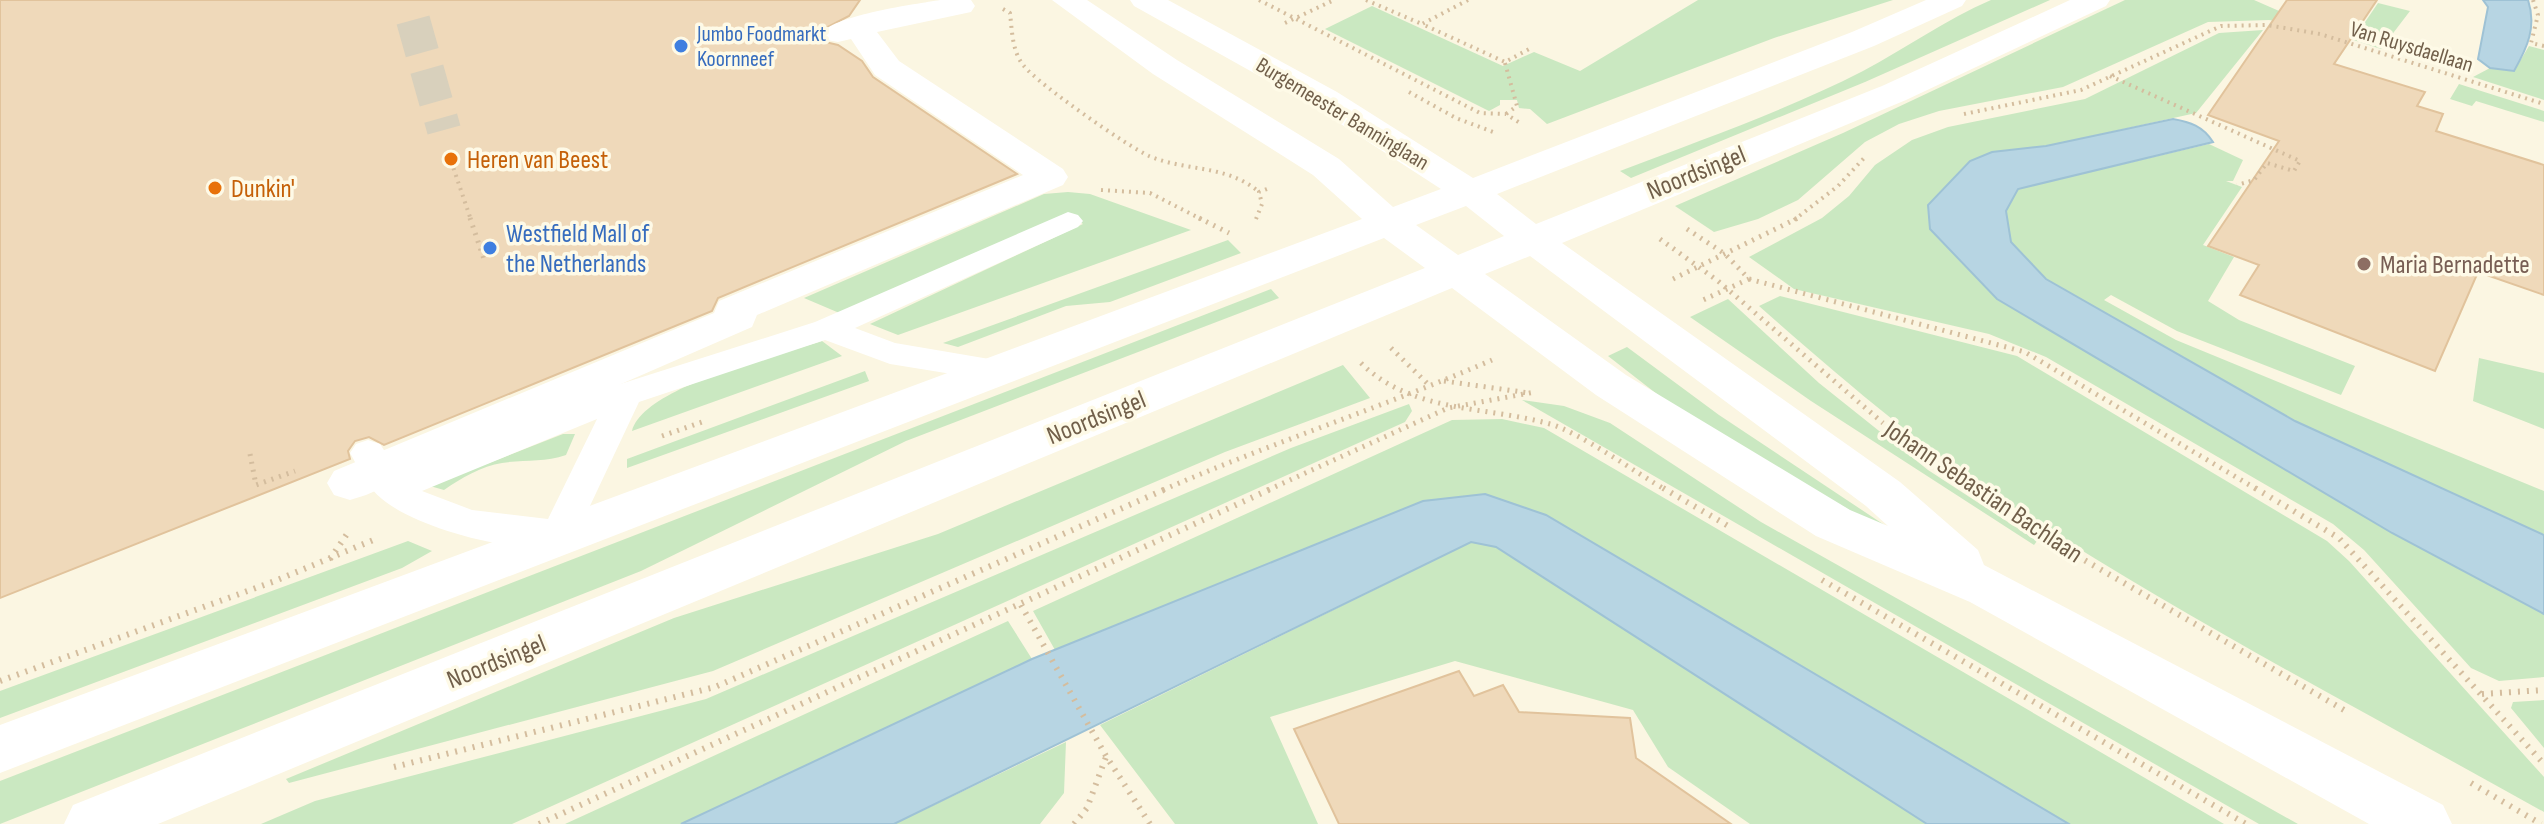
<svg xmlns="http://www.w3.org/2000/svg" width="2544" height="824" font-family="'Sofia Sans Condensed',sans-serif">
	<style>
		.green { fill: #cae8c1 }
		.water { fill: #b7d5e3; stroke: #9ec2d5; stroke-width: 2 }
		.building { fill: #efd9ba; stroke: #e1c39c; stroke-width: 2 }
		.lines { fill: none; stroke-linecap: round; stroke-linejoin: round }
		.street-tunnel { stroke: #d8d0bc; stroke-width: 34; stroke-dasharray: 34 17; stroke-linecap: butt }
		.path-far2 { stroke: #d4bd9e; stroke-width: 4; stroke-dasharray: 2 5; stroke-linecap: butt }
		.path-far1 { stroke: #d4bd9e; stroke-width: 5; stroke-dasharray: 2 6; stroke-linecap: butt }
		.path { stroke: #d4bd9e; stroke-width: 6; stroke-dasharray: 2 7; stroke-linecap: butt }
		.lane { fill: #fff; fill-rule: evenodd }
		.street { fill: #fff; fill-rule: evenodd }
		.secondary { fill: #fff; fill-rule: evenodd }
		.shop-dot { fill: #3f7fe0; stroke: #fefae7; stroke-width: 3 }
		.food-dot { fill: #e8710a; stroke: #fefae7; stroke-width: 3 }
		.education-dot { fill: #8d6e63; stroke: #fefae7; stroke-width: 3 }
		.labels { text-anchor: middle; stroke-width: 7; stroke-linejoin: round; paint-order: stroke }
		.far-shop-label { font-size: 22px; fill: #366cbe; stroke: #fefae7; text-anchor: start }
		.far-street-label { font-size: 22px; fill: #715f4a; stroke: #fefae7 }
		.food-label { font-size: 26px; fill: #c56008; stroke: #fefae7; text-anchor: start }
		.street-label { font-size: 26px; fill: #715f4a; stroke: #fefae7 }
		.shop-label { font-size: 26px; fill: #366cbe; stroke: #fefae7; text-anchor: start }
		.education-label { font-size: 26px; fill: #785e54; stroke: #fefae7; text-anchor: start }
	</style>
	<rect width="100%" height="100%" fill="#fbf6e2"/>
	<path class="green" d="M1698 0H1893L1774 38 1547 124 1530 109 1519 108 1517 100H1500V105L1489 111 1325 29 1372 6 1503 66 1534 52 1580 71Z
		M1991 0H2050L1865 82 1631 178 1620 171C1701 140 1785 111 1863 71 1906 48 1945 20 1991 0Z
		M2125 0H2254L2286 14 2359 31 2378 3 2410 11 2381 49 2314 27 2269 20 2208 22 2063 87 1939 111 1899 124 1865 142 1798 200 1758 219 1714 232 1675 206 1843 133Z
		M2263 30 2196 113 2046 146 1992 152 1930 229 1997 299 2392 533 2544 614V677L2499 681 2471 668 2364 550 2333 524 2046 357 1989 334 1794 289 1749 257 1822 218 1849 196 1875 165 1912 140 1948 127 2085 99 2219 33Z
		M2529 46 2544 50V100L2473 77 2490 68 2514 71Z
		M2459 84 2544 111V122L2476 101 2472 106 2450 99Z
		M2209 144 2243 160 2233 181H2226L2242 187 2203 245 2234 257 2208 301 2239 320 2355 366 2341 395 2177 331 2111 295 2104 300 2176 340 2544 491V535L2295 421 2046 279 2011 242 2006 211 2017 189Z
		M1068 192 1090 194 1191 230 898 335 870 324 1083 224 1069 213 844 315 804 298 1044 194Z
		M1228 240 1241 253 1110 302 1066 306 958 347 943 343Z
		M1271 289 1279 298 906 441 641 571 0 824V781Z
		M1780 296 2017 356 2327 541 2349 561 2544 777V812C2367 713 2185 619 2015 508 1923 449 1841 378 1759 306Z
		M1728 299 1819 383 1928 470 2037 541 2034 545 1811 401 1690 317Z
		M822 341 842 356 632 431C644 386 780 355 822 341Z
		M1627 347 1719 415 1904 538 1908 544 1680 412 1608 356Z
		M2479 358 2544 373V429L2473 401Z
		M1343 365 1370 398 1225 452 713 671 289 783 286 779 674 618 938 534Z
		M865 371 869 381 627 468V459Z
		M1522 400 1564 406 1610 423 1761 522 2298 824H2259Z
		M1409 404 1412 411 1405 422 512 824H261L315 801 706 699 1291 448Z
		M1502 419 1544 428 2224 824H2069L1546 515 1423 501 1055 650 1033 611 1452 420Z
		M563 434H575L566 455C544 463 525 459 502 463 482 466 461 478 444 490L430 486Z
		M408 541 432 551 402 568 0 718V691Z
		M1471 542 1496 547 1927 824H1750L1668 767 1633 710 1455 661 1270 717 1318 824H1175L1100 725Z
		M1008 621 1032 659 681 824H565Z
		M2544 700V748L2511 708 2513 702Z
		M1066 742 1064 793 1040 824H894Z"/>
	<path class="water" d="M2483 0H2528C2537 27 2527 48 2514 71L2490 68 2478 59 2488 7Z
		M2173 119C2190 122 2203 126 2213 142L2018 189 2006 211 2011 242 2046 279 2295 421 2544 535V614L2392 533 1997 299 1930 229 1928 205 1970 161 1992 152 2046 146Z
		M1485 494 1546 515 2069 824H1927L1496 547 1471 542 894 824H681L1032 659 1423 501Z"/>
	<path class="building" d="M0 0H860L849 16 820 31 825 42 838 45 862 61 873 77 1017 174 718 298 712 311 384 445 369 437 355 441 348 451 350 459 0 598Z
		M2287 0H2377L2334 64 2425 92 2417 106 2443 114 2436 131 2544 165V295L2478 272 2435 371 2240 295 2259 265 2208 246 2279 141 2208 115Z
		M1459 671 1474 696 1503 685 1519 712 1630 718 1636 758 1731 824H1339L1294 729Z"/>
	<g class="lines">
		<path class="street-tunnel" d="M413 20 444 130"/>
		<path class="path-far2" d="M1259 0 1480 113 1506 114 1520 123
			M1366 0 1422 24
			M1468 0 1422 24 1505 62 1533 47
			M2533 0 2538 15 2531 43 2544 46
			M1003 9 1010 13C1012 30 1012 52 1024 66 1038 84 1127 146 1149 156 1187 172 1226 164 1259 192
			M1285 23 1334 0
			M1505 63 1517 106 1506 114
			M2110 76 2300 161 2294 171 2267 163 2254 180 2237 185
			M1409 92 1456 118 1493 132
			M1964 114 2081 90 2221 26 2267 25 2320 34 2544 104
			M449 155 471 220
			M1101 190 1150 193 1203 220
			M1256 219 1262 204 1259 192 1267 189
			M1794 220 1838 186 1865 157"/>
		<path class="path-far1" d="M470 218 485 262
			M1199 218 1229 233
			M1687 229 1725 254 1749 279 1703 300
			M1660 239 1718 281 1883 423
			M1673 279 1798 218
			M1749 279 2025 352 2258 490
			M1391 348 1431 387
			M1361 363C1411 413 1486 406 1550 424 1577 431 1638 474 1666 490
			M1444 381 1529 393
			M662 436 702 422
			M250 454 256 485 295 471
			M1948 473 1974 490
			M1163 490C1271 443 1383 407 1492 360
			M1268 490 1448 408 1535 392"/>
		<path class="path" d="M1663 488 1730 527
			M1971 488 2046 538 2344 710
			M2255 488 2339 538 2544 764
			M330 559 347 534
			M1822 580 2246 824
			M1021 605 1106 756 1150 824
			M0 681 275 581 378 538
			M2482 694 2544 690
			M394 767 715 687 1168 488
			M2471 783 2541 824
			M539 824 1273 488
			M1074 824 1087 808 1106 757"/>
		<path class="lane" d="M1068 212 1078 215 1083 221 1078 227 855 328 895 343 1007 362 1011 370 1007 378 995 381 890 364 825 340 639 402 572 544C526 558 419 530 382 499 368 488 359 469 350 453L356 444 368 440 380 444 398 472 614 386 815 322ZM597 419 548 519 472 510 422 491Z"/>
		<path class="street" d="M940 0H971L975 6 971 12 877 32 899 61 1063 169 1068 177 1063 185 757 315 752 327 366 495 350 500 334 495 327 483 334 471 714 313 719 301 1023 175 875 75 851 39 838 42 827 40 822 33C835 15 916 4 940 0Z"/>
		<path class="secondary" d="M1052 0H1087L1177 60 1339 159 1393 207 1441 189 1313 106 1134 6 1130 0H1168L1337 92 1473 178 1852 32 1926 0H1966L1962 6 1874 46 1497 194 1536 224 1882 86 2070 0H2110L2106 6 1906 100 1562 243 1900 482 1978 550 1984 565 2443 805 2452 824H2369L1970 602 1816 536 1596 395 1452 288 158 824H64L73 805 1425 268 1384 238 0 773V725L1362 219 1313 175 1153 74ZM1466 206 1504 236 1458 255 1416 225ZM1530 256 1866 506 1888 526 1850 510 1626 375 1485 274Z"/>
	</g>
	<g class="shop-dot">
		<circle cx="681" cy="46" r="8"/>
		<circle cx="490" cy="248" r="8"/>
	</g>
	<g class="food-dot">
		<circle cx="451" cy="159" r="8"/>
		<circle cx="215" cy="188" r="8"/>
	</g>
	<circle class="education-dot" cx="2364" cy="264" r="8"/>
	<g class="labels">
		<g class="far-shop-label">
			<text x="697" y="41">Jumbo Foodmarkt<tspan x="697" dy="25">Koornneef</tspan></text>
		</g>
		<g class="far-street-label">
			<text transform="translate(2412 46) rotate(17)" y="8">Van Ruysdaellaan</text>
			<text transform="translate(1343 113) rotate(31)" y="8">Burgemeester Banninglaan</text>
		</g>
		<g class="food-label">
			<text x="467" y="168">Heren van Beest</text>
			<text x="231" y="197">Dunkin'</text>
		</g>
		<g class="street-label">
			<text transform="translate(1696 172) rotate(-22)" y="9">Noordsingel</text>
			<text transform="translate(1096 417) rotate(-22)" y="9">Noordsingel</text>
			<text transform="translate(1984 491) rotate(34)" y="9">Johann Sebastian Bachlaan</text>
			<text transform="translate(496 661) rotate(-22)" y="9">Noordsingel</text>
		</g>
		<g class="shop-label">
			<text x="506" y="242">Westfield Mall of<tspan x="506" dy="30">the Netherlands</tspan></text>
		</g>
		<g class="education-label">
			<text x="2380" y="273">Maria Bernadette</text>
		</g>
	</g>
</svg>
